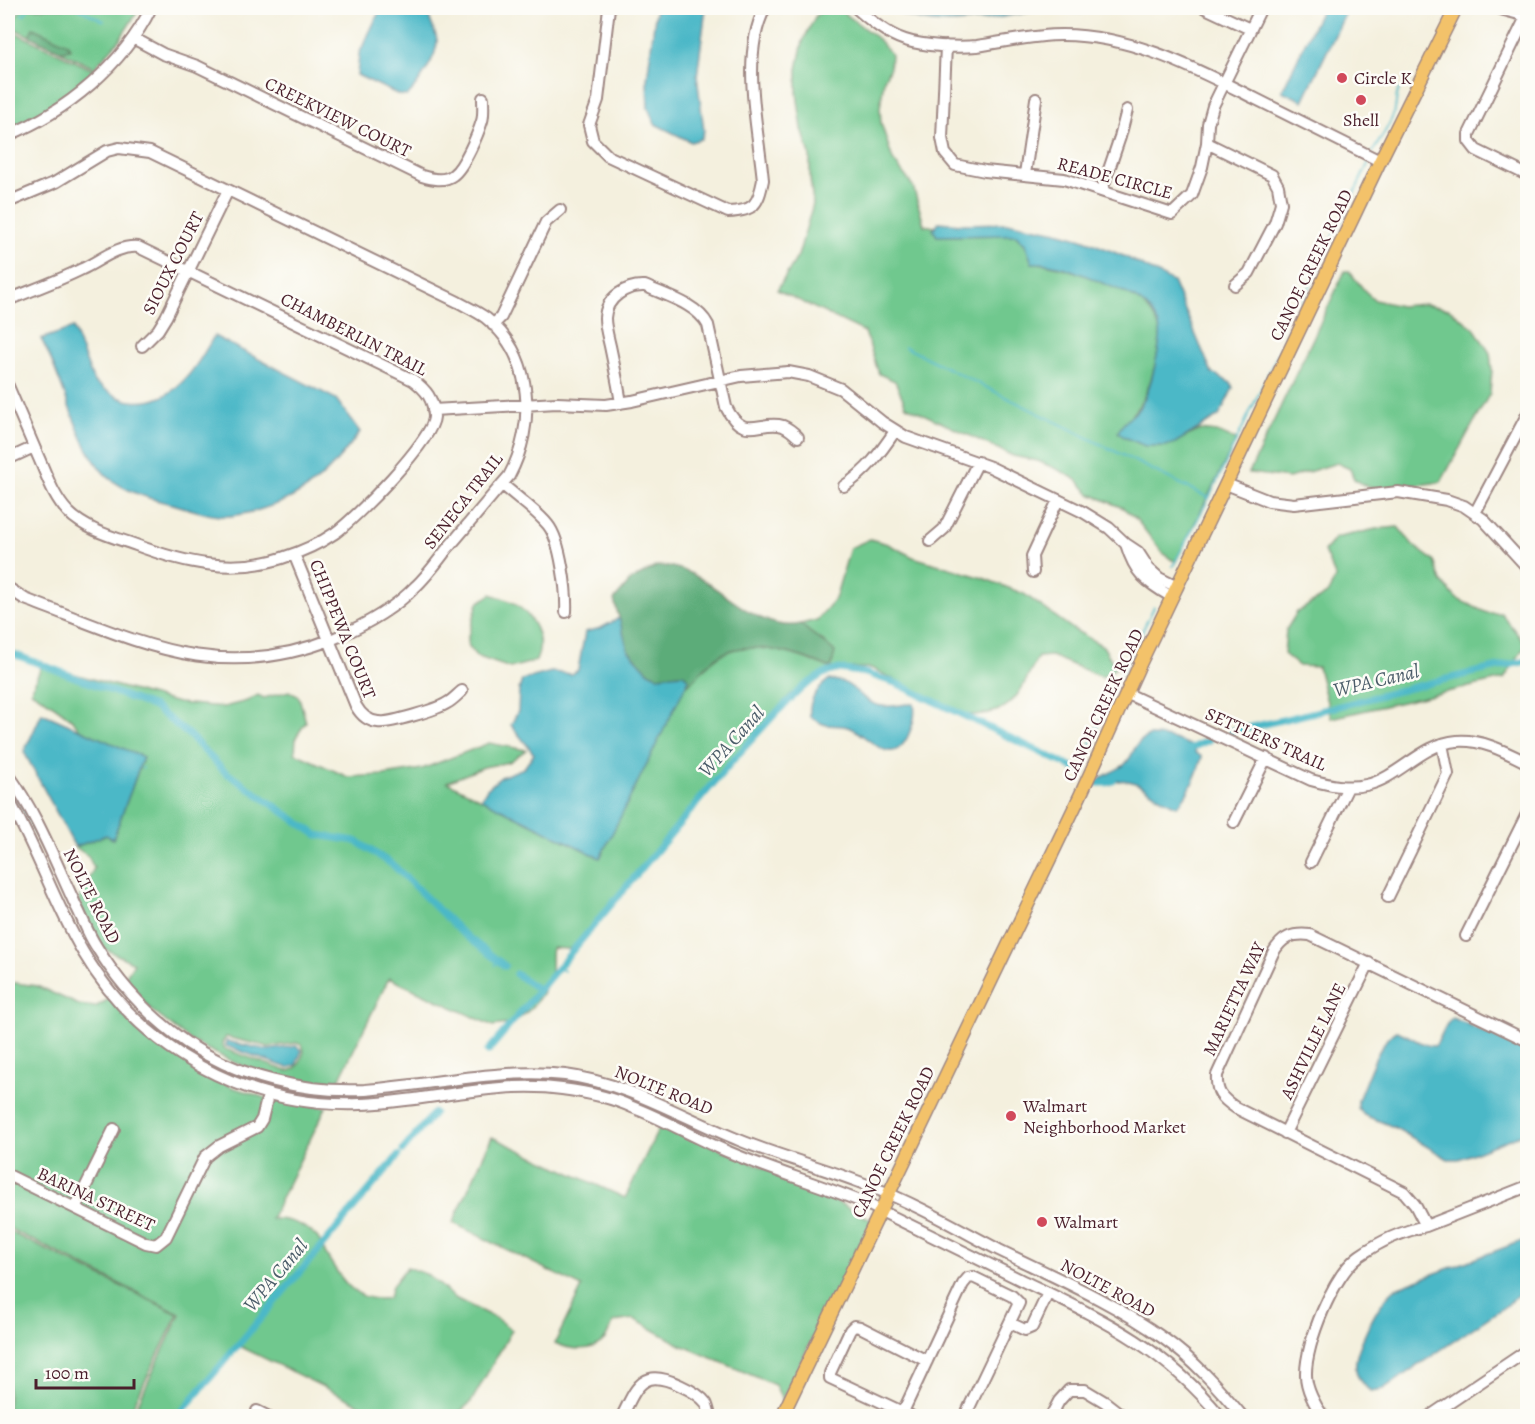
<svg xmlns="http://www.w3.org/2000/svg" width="1535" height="1424" font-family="Alegreya,serif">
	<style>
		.green { fill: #70c88e; stroke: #5d745c; stroke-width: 1.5; fill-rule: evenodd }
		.forest { fill: #5cac79; stroke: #536652; stroke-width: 1.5 }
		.water { fill: #4cb8c7; stroke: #4b6c79; stroke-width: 1.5 }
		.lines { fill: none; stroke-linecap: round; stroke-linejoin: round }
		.stream { stroke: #4cb8c7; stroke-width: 2 }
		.canal { stroke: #4cb8c7; stroke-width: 7 }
		.minor-casing { stroke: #9f8884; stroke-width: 14 }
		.major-casing { stroke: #9f8884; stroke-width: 15 }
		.minor { stroke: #fff; stroke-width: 10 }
		.major { stroke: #f3c26a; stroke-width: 12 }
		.poi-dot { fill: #d1495b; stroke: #fdfcf7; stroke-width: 2 }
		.labels { text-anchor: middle; stroke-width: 5; stroke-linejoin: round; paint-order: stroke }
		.poi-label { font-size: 18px; fill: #4a1f2b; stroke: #fdfcf7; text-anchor: start }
		.street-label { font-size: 18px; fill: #4a1f2b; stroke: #fdfcf7 }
		.water-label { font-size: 20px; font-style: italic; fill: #4b5c69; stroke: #fdfcf7 }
	</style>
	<rect width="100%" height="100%" fill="#fdfcf7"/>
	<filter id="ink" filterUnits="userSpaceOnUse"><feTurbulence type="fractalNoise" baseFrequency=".0167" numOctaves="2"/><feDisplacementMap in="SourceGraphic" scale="12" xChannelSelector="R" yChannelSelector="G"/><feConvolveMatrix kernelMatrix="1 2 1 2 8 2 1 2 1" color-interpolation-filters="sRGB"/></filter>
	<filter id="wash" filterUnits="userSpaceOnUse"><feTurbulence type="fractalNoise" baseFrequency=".008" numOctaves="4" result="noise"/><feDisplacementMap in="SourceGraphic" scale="24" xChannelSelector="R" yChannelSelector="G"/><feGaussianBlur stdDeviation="1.35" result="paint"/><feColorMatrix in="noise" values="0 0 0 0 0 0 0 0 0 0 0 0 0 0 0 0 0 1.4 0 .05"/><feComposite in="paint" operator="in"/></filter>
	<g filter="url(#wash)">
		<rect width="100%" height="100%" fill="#f4f0de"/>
		<path class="green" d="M22 8H140L120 39 94 68 9 26Z
			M824 8 839 9 877 38 891 54 890 67 884 80 880 108 881 123 893 160 913 186 924 225 935 227 933 230 937 236 1016 235 1025 244 1032 263C1054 262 1115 284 1133 296 1144 303 1158 318 1160 332 1161 342 1157 355 1155 365 1151 382 1145 401 1132 414L1145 446H1166L1200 430 1217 432 1236 440 1176 561 1172 560 1162 552 1136 519 1123 508 1090 494 1077 480 1061 471 1038 461 1013 456 906 406 895 381 879 374 865 332 777 290 798 256 813 204 810 178V155L802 129 797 93V69L803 41 815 17Z
			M8 29 93 70H96L108 58C81 94 46 111 8 130Z
			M1345 271H1349L1365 291 1375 300 1400 306 1424 304 1449 309 1474 328 1490 353 1492 370 1490 393 1441 482 1386 489 1367 487 1354 479 1350 469 1337 463 1289 478 1249 473Z
			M1398 527 1414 546 1434 561 1441 581 1457 599 1487 613H1501L1526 645 1504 679 1331 718 1318 667 1299 666 1284 654 1286 630 1297 612 1327 594 1336 578 1324 551 1335 538 1376 529Z
			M870 539 888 544 913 557 983 578 1024 594 1073 629 1103 646 1116 668 1102 677 1051 656 1038 657C1018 695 1014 716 965 715L871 668H831L791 694 712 783 578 946 568 949 552 948C550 956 552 963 551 971 548 991 527 1019 507 1024 502 1025 497 1025 493 1026L389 978 336 1086 280 1078 235 1063 191 1041 151 1010 124 979 134 963 101 947 78 901 94 868 88 856 75 847 106 835 113 839 143 758 79 729C73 716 44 699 31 691L42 665 178 703 224 707 247 701 258 695 264 698 289 691 299 697 306 722 296 737 295 753 348 777 384 775 422 769 489 743 526 750 509 762 484 767 447 782 600 858 685 686C699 677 708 660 724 653 754 638 803 657 831 668L825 642 806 631 801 624 817 620 835 599 850 548ZM226 1037 269 1047 296 1043 302 1045 304 1051C300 1061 299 1070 287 1071L225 1049 222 1043Z
			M491 594C498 597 507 599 514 603 533 616 546 639 536 661L510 668 476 656 468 645V636L478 603Z
			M8 982 37 986 79 1005 95 1007 111 998 201 1072 232 1087 269 1099 326 1107 271 1219C287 1218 306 1225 317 1237 321 1242 323 1249 326 1254 341 1280 356 1304 389 1298L392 1286 407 1267 428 1275 455 1298 495 1318 512 1330 471 1402 455 1416H383L237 1345 176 1416H132L180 1314 8 1228Z
			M661 1124 799 1182 872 1220 782 1399 775 1385 681 1345 634 1319 614 1322C611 1327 608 1334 605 1339 593 1353 569 1350 555 1343L582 1287 453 1223 492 1137 625 1198Z
			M8 1231 178 1314 128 1416H8Z"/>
		<path class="forest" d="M33 28 68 44 70 49 65 50 63 52 29 36Z
			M657 566C663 567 670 566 676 568 716 577 756 635 801 624 811 635 824 641 835 652L831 668C804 656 752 639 724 653 708 660 699 677 686 686L689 679 683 674 657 676 650 673 628 650 614 600 631 580Z"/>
		<path class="water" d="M381 8H428C428 21 435 29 437 40 438 56 418 85 407 96L399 95 357 75 359 54Z
			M656 8H706L697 76 704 131 701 139 691 142 655 124 648 108 647 80Z
			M890 8H1078L1082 13C1071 13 1061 10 1050 10 1037 10 1025 13 1013 15 971 23 927 30 890 8Z
			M1322 8H1348L1303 101 1282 91Z
			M939 222 961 224 1012 223 1057 232 1082 239 1126 257 1173 282 1212 373 1231 383 1233 388 1219 416 1175 443 1166 446H1145L1124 437 1118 432C1123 421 1132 417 1139 408 1147 396 1152 379 1155 365 1157 355 1161 342 1160 332 1157 306 1128 293 1107 285 1084 275 1058 262 1032 263L1025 244 1016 235 937 236 933 230Z
			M73 328 94 382C105 389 119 400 131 401 174 407 196 367 214 336L336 399 360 432C331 471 310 495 262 509 249 513 234 517 221 516 205 515 188 508 172 504 149 499 119 490 103 472 74 439 63 377 41 339Z
			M619 618 628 650 650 673 657 676 683 674 689 679 600 858 481 799 487 789 501 777 524 768 534 754 511 725 518 711 519 690 522 680 551 672 572 674 578 670 585 632 601 628Z
			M828 680C854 679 857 699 877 705 890 709 901 703 914 704 916 716 913 725 908 736 891 771 870 736 850 728 844 725 834 726 827 725 821 724 815 720 810 717 808 700 816 691 828 680Z
			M42 713 143 757 113 839 106 835 75 847 24 752Z
			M1149 736C1166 735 1181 741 1196 748L1195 752 1202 757C1198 771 1189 796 1177 806 1157 800 1131 769 1110 785L1099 780C1106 773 1116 771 1124 765 1136 754 1131 744 1149 736Z
			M1452 1018 1465 1023 1528 1053 1527 1132 1459 1159H1448L1394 1127 1364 1115 1358 1108V1100C1366 1082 1379 1040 1396 1031 1409 1034 1422 1047 1435 1046 1442 1037 1443 1026 1452 1018Z
			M226 1041 268 1050 296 1046 302 1050 296 1065 288 1068 226 1046Z
			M1527 1239V1286L1507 1305 1383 1389 1371 1391C1346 1375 1357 1351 1367 1330 1375 1313 1382 1300 1396 1288Z"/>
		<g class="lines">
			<path class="stream" d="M77 8 104 21
				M22 14 24 15 29 8
				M1373 152C1380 139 1389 127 1394 113 1397 105 1395 97 1399 89
				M905 347 1209 498 1173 566
				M1209 498 1370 160
				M1121 674 1154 607
				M1084 760 1108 702
				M142 768H143
				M8 785 25 813 41 845
				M495 965 498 961
				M559 967 564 971"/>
			<path class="canal" d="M8 652 154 707 189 735 224 771 317 835 356 841 393 865 461 932 505 966
				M1232 731C1332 711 1428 680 1528 661
				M1187 750 1209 740
				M1098 783H1107L1113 781
				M516 974 539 990
				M488 1051 734 759 777 712 803 687 823 674 839 669 865 673 898 684 1082 772
				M403 1150 434 1113
				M178 1416 398 1156"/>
		</g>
	</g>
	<g filter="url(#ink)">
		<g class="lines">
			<g class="minor-casing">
				<path id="minor" d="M609 8 598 100 589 125 593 141 608 156 728 212C754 211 758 205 763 180 758 127 740 56 765 8
					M856 8C870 20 886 34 905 40 924 46 956 48 977 46 1005 42 1033 35 1062 35 1132 35 1194 68 1254 98 1296 119 1338 140 1380 161
					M1205 8 1250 29
					M1498 8C1508 12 1517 12 1528 17
					M1528 13 1469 134V141L1476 150 1523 173 1528 172
					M133 38 163 54 197 66 422 176C432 179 444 182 453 175 464 167 478 134 482 121 484 115 483 105 483 98
					M946 46 942 138 945 153 955 165 985 171 1064 179 1172 214 1192 195 1202 167 1207 143 1208 124 1213 106 1261 8
					M8 135C66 112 123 65 151 8
					M1207 143 1272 175 1278 186 1281 203 1275 223 1249 273 1235 285
					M1025 174 1036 99
					M1102 190 1120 137 1127 110
					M8 202 56 182 107 151 119 148 150 152 458 302C467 307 478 312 486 318 534 356 536 426 509 476 488 500 468 525 447 549 437 562 427 576 415 587 394 609 363 626 335 638 216 686 136 640 25 599L8 588
					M8 300C32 290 58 281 82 269 100 261 117 245 138 247L413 380C426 390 434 399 434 417 433 440 356 518 335 533 319 544 301 552 282 558 232 574 184 563 136 545 113 537 86 530 68 512 53 496 47 476 38 456 28 433 18 409 8 386
					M493 325 501 317 546 222 560 210
					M142 346 158 330 166 317 228 190
					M621 403C618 384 614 365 610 346 608 337 605 327 605 318 606 297 627 285 645 286 667 296 697 304 708 325L726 407C744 443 760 419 783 426 788 428 794 433 798 437
					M433 410 557 403 606 405 632 401 741 376 788 372 809 376 841 389 882 422 906 437 990 467 1083 512 1109 528 1126 544 1138 552 1149 569 1159 578 1177 587
					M8 459 34 447
					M502 484C516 497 536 510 548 525 561 541 567 592 566 612
					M1226 484 1269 501 1294 504 1398 492 1447 500 1464 506 1483 519 1528 568
					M844 486C867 471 881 452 895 431
					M1475 513 1528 413
					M930 541 944 529 978 462
					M1126 544C1135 574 1146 582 1172 597
					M294 554 356 706C361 715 368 721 378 722 389 724 438 709 447 703 453 700 457 695 462 691
					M1033 572 1032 556 1058 500
					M1126 693 1311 780C1329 785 1347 789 1366 785 1399 778 1421 744 1457 741 1482 739 1506 752 1528 763
					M8 774C37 814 55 861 76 906 83 919 88 934 96 946 119 984 151 1018 187 1043 238 1077 304 1093 365 1090 431 1085 498 1068 565 1075 628 1083 681 1117 739 1140 783 1158 829 1169 872 1187 916 1204 957 1228 999 1250 1054 1277 1113 1302 1163 1338 1194 1360 1218 1387 1242 1416
					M8 799C37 848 54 903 83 952 141 1051 247 1108 360 1104 428 1102 494 1080 562 1089 585 1092 611 1097 632 1107 666 1120 697 1139 731 1153 776 1172 822 1185 867 1204 918 1229 968 1254 1019 1279 1099 1318 1162 1345 1220 1416
					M1234 822 1266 758
					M1311 862 1348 787
					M1388 897 1448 774 1442 744
					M1466 936 1528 812
					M1285 1133 1369 963
					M8 1175 146 1243 156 1245 166 1237 205 1157 219 1146 257 1127 262 1119 268 1095
					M75 1208 114 1129
					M1426 1226 1415 1205 1404 1192 1236 1108C1221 1098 1216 1092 1217 1075L1273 953C1282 937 1292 933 1310 935L1528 1041
					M1010 1323 1025 1330 1032 1327 1048 1293
					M257 1411 267 1416
					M903 1412 963 1284 968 1278 973 1277 1012 1296 1019 1303 965 1416
					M622 1416C629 1404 635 1383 650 1379 664 1375 698 1392 706 1403 708 1407 709 1412 710 1416
					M911 1416 830 1378V1373L850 1330 854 1326 860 1327 927 1361
					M1051 1416 1059 1401 1069 1390H1085L1105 1402 1123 1416
					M1323 1416C1315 1406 1306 1388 1306 1375 1305 1344 1334 1274 1359 1256 1379 1242 1403 1231 1426 1226L1528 1186
					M1430 1416 1528 1350"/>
			</g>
			<g class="major-casing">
				<path id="major" d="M782 1416 1080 796 1139 666 1380 161 1456 8"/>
			</g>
			<use href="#minor" class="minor"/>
			<use href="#major" class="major"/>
		</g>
	</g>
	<g class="poi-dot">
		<circle cx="1342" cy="78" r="6"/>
		<circle cx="1361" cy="100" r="6"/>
		<circle cx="1011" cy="1116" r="6"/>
		<circle cx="1042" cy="1222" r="6"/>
	</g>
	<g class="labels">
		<g class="poi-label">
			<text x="1354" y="84">Circle K</text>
			<text x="1361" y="126" text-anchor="middle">Shell</text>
			<text x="1023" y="1112">Walmart<tspan x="1023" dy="21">Neighborhood Market</tspan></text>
			<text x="1054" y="1228">Walmart</text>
		</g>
		<g class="street-label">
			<text transform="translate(338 117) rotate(26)" y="6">CREEKVIEW COURT</text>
			<text transform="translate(1115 178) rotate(15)" y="6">READE CIRCLE</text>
			<text transform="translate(173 263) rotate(-63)" y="6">SIOUX COURT</text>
			<text transform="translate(1311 265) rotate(-64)" y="6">CANOE CREEK ROAD</text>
			<text transform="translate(354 334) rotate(27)" y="6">CHAMBERLIN TRAIL</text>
			<text transform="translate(463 501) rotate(-52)" y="6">SENECA TRAIL</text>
			<text transform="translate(343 629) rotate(68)" y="6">CHIPPEWA COURT</text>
			<text transform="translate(1103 705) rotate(-65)" y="6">CANOE CREEK ROAD</text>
			<text transform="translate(1266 739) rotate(24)" y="6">SETTLERS TRAIL</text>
			<text transform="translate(92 896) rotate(63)" y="6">NOLTE ROAD</text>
			<text transform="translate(1234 999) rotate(-65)" y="6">MARIETTA WAY</text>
			<text transform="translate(1313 1041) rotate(-64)" y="6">ASHVILLE LANE</text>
			<text transform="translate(664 1090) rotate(22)" y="6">NOLTE ROAD</text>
			<text transform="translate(893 1142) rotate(-64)" y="6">CANOE CREEK ROAD</text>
			<text transform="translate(96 1199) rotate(25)" y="6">BARINA STREET</text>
			<text transform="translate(1108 1288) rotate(28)" y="6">NOLTE ROAD</text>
		</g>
		<g class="water-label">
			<text transform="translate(1376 680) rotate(-13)" y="7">WPA Canal</text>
			<text transform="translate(731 741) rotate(-48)" y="7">WPA Canal</text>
			<text transform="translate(275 1275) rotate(-50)" y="7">WPA Canal</text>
		</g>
	</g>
	<rect width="1535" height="1424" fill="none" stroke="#fdfcf7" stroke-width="30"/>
	<path d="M36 1379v9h98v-9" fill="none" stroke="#4a1f2b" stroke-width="3"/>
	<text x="45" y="1379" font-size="18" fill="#4a1f2b" stroke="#fdfcf7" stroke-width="4.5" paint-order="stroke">100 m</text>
</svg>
